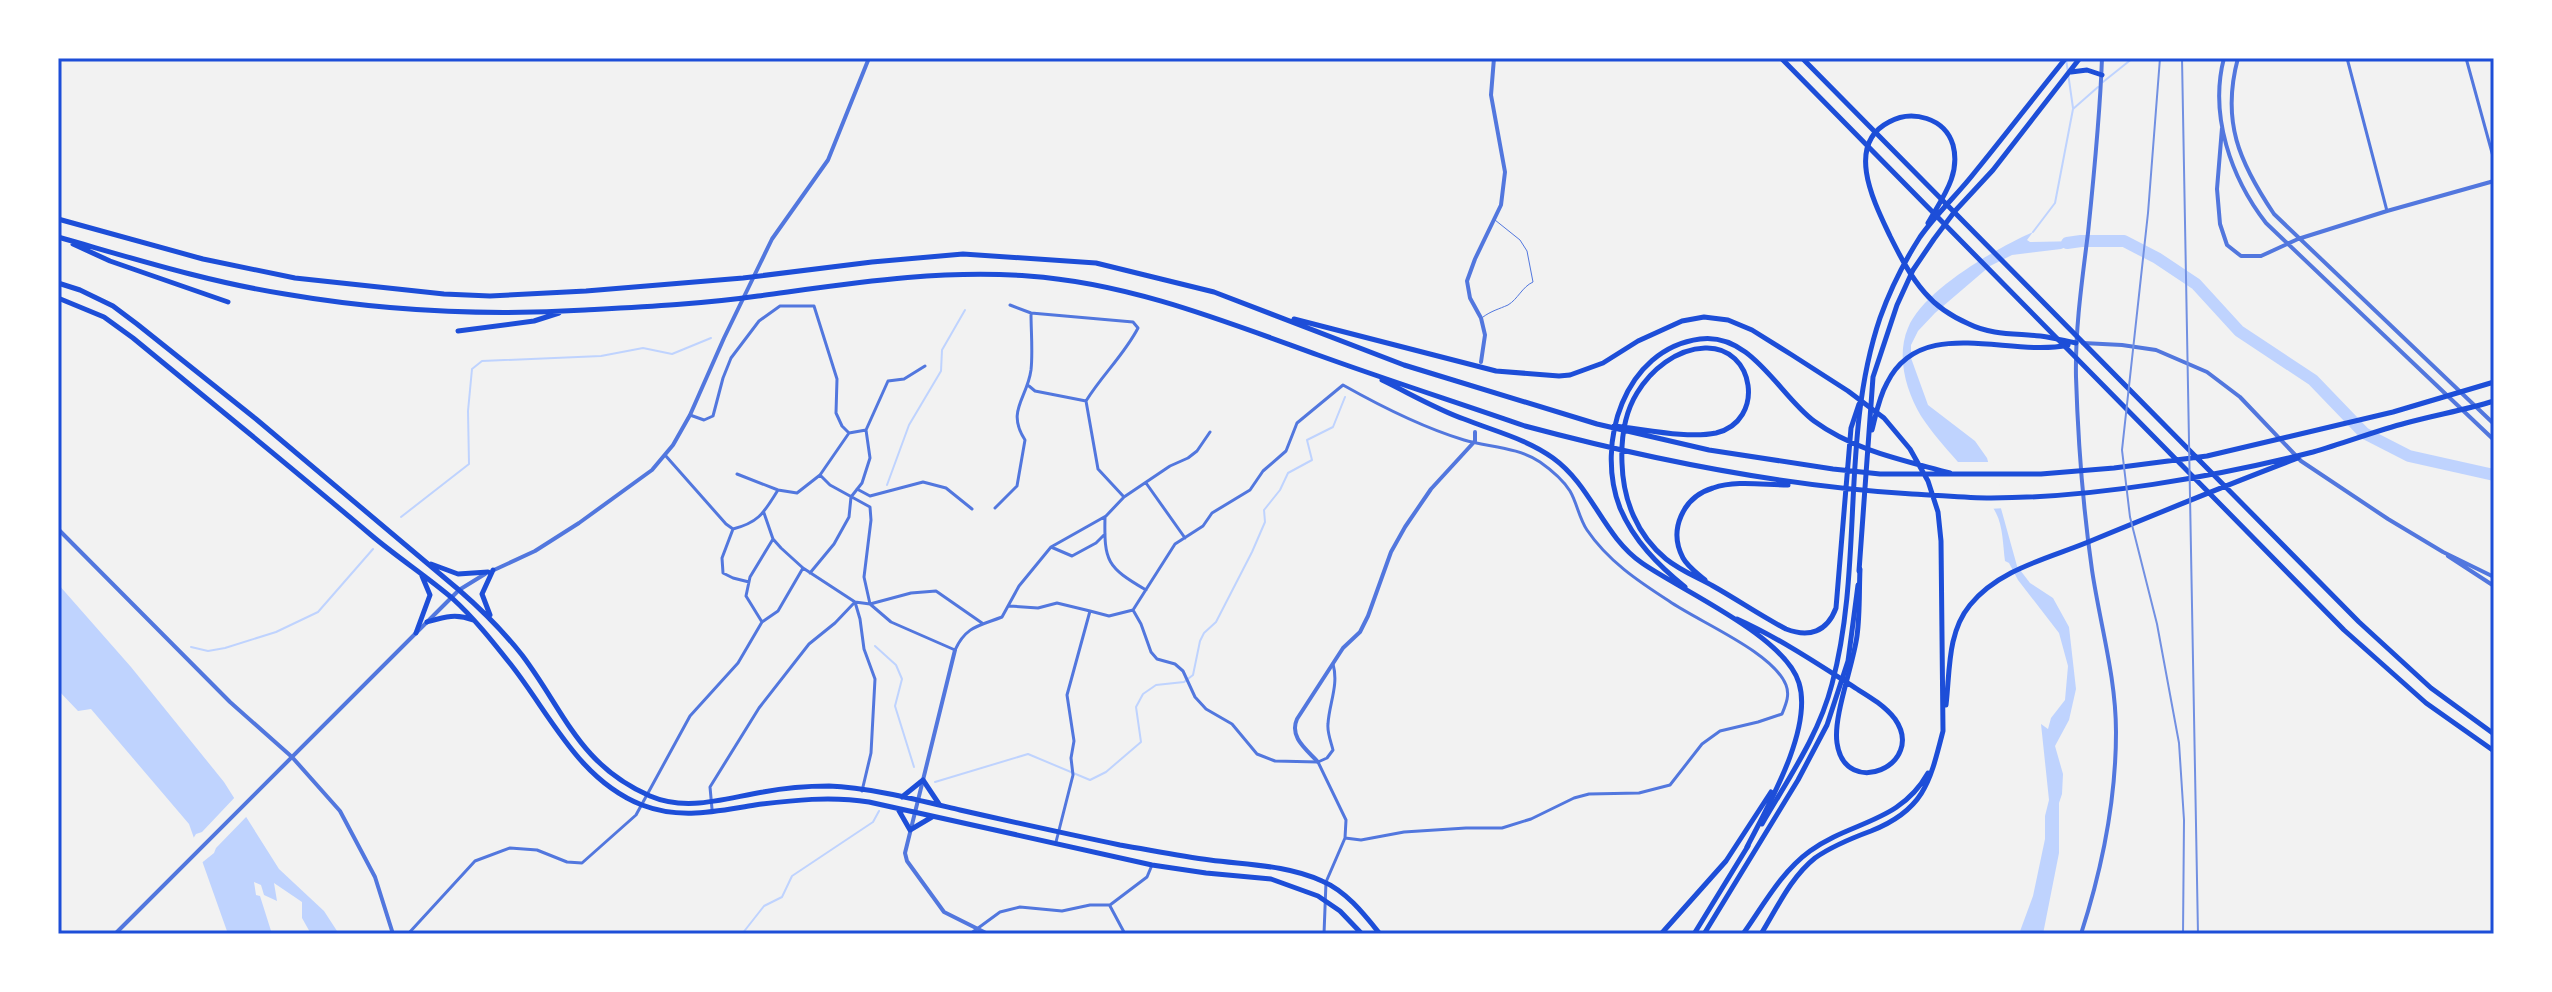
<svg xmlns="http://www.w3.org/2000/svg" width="2552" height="992" font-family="'Open Sans',sans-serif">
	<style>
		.water { fill: #bfd3fe }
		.pier { fill: #f2f2f2 }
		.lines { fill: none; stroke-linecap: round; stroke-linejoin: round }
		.stream { stroke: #bfd3fe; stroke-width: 2 }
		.river { stroke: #bfd3fe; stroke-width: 12 }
		.service { stroke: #5277de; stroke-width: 1 }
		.minor { stroke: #5277de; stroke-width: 3 }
		.tertiary { stroke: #5277de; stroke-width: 4 }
		.primary { stroke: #1d4ed8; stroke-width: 5 }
		.trunk { stroke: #1d4ed8; stroke-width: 5 }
		.motorway { stroke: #1d4ed8; stroke-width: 5 }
		.rail { stroke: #7290e2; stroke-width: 2 }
		.neatline { fill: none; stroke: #1d4ed8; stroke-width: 3 }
	</style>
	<rect width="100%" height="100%" fill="#f2f2f2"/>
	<path class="water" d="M2033 232 2027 240 2030 242 2081 241 2061 249 2012 255 1990 266 1935 313 1918 331 1911 345V358L1928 405 1975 441 1987 458 2017 566 2030 583 2053 598 2069 627 2076 689 2069 720 2055 746 2063 774 2062 794 2059 803V853L2043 934H2019L2033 896 2045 839V816L2049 800 2041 724 2048 729 2051 718 2065 700 2068 666 2059 633 2018 580 2009 563 2005 561C2003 546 2003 526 1996 513 1977 477 1943 450 1921 416 1906 391 1896 356 1908 328 1923 290 1997 248 2033 232Z
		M58 584 131 667 224 782 279 869 324 911 339 934H311L302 918V902L274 883 277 901 264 895 261 885 254 882 256 895 260 896 272 934H228L189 824 91 709 78 711 58 690Z"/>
	<path class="pier" d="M1954 462H1993L2006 508 1988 509Z
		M237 795 249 814 216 848 214 853 199 865 191 842 196 834 202 832Z"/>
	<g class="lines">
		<path class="stream" d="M2066 59 2073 108
			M2103 82 2133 58
			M2033 232 2055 203 2073 109 2098 87
			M887 485 909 425 941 371 942 350 965 310
			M401 517 469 464 468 411 472 369 482 361 601 356 643 348 672 354 711 338
			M875 646 896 665 902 679 895 706 914 767
			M191 647 208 651 225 648 276 632 318 612 373 549
			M935 782 1028 754 1090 780 1106 772 1141 742 1136 707 1143 694 1156 685 1184 682 1193 675 1200 641 1204 633 1216 622 1252 552 1265 522 1264 510 1280 490 1288 473 1312 460 1307 440 1333 427 1345 397
			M398 932 403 934
			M742 934 764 906 782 897 792 876 873 822 879 811"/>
		<path class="river" d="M2067 243 2081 241H2124L2157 258 2196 284 2239 331 2313 380 2364 433 2409 456 2494 475"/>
		<path class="service" d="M1483 317C1491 311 1499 309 1508 305 1518 299 1522 287 1533 282L1527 251 1520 240 1495 220"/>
		<path class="minor" d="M2347 58 2387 211
			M2466 58 2494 160
			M1010 305 1031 313 1133 322 1138 328C1124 355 1102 375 1086 401L1098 469 1124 497
			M1029 386 1035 391 1086 401
			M690 415 704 420 713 416 723 378 731 358 759 321 780 306H814L837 379 836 413 842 426 849 433 866 430
			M665 455 726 524 733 529C760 522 764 512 778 490
			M737 474 778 490 797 493 820 475 849 433
			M820 475 830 485 870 507 871 520 864 577 870 604 891 622 955 650C966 626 979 626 1002 617L1019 586 1051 547 1106 516 1124 497 1170 466 1188 458 1197 451 1210 432
			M1146 483 1185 538
			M857 489 870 496 923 482 946 488 972 509
			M995 508 1017 486 1025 440C1006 411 1027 399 1031 370 1033 352 1031 332 1031 313
			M764 513 773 539 781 548 803 568 855 602 860 619 864 649 875 679 871 753 862 791
			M1105 517C1104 562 1107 567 1146 590
			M733 529 722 558 723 573 733 578 749 582
			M1051 547 1072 556 1096 543 1105 534
			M810 573 834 544 849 517 851 497 862 483 870 458 866 430 888 381 904 379 925 366
			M1009 606 1038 608 1057 603 1090 611
			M1133 610 1141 624 1151 652 1157 659 1175 664 1183 671 1195 697 1206 709 1232 724 1257 754 1275 761 1318 762 1327 758 1333 750C1331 742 1327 732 1328 724 1329 704 1339 685 1333 664
			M762 622 746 596 750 577 773 539
			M1318 762 1346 820 1345 838 1326 882 1324 934
			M712 809 710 787 759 708 809 644 835 623 855 602 870 604 911 593 936 591 982 623
			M1056 842 1073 775 1071 758 1074 741 1067 695 1090 611 1109 616 1133 610 1175 544 1203 526 1212 513 1250 490 1263 471 1286 451 1297 423 1343 385C1382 407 1421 427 1464 440 1488 447 1518 447 1540 462 1550 469 1563 480 1570 491 1577 503 1579 518 1587 530 1608 561 1638 581 1669 601 1699 622 1773 652 1786 685 1790 695 1786 704 1782 714L1758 722 1720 731 1702 744 1670 785 1639 793 1589 794 1574 798 1531 819 1502 828H1466L1404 832 1361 840 1345 838
			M1110 906 1125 934
			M408 934 475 861 510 848 537 850 567 862 582 863 636 815 690 716 738 663 762 622 778 611 803 568
			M970 934 1000 912 1020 907 1062 911 1090 905H1110L1147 877 1152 865"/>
		<path class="tertiary" d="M2224 58C2209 115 2231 178 2266 223L2494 440
			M2238 58C2221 121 2239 162 2274 214L2494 424
			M2222 128 2217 189 2220 224 2227 245 2241 256H2261L2298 239 2387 211 2494 181
			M2083 343 2122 345 2156 350 2207 372 2240 397 2301 461 2388 519 2443 552 2494 577
			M1481 362 1485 335 1481 318 1470 298 1467 281 1475 259 1501 205 1505 172 1491 95 1494 58
			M58 529 230 702 292 757 340 811 375 877 393 934
			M2448 556 2494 586
			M494 570 535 551 579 523 652 470 673 445 690 415 724 338 772 239 828 160 869 58
			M955 650 905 853 907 861 944 912 988 934
			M1318 762C1306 749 1289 737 1297 719L1343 648 1360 632 1368 616 1391 552 1405 527 1431 489 1475 441V432
			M115 934 459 590 485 574
			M2081 934C2102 869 2116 800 2116 732 2116 677 2100 624 2092 570 2083 507 2078 441 2076 377 2075 329 2082 281 2088 233 2094 175 2100 117 2102 58"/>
		<path class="primary" d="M58 283 80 290 113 306 137 324 256 419 459 590C482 610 503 631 522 655 565 712 579 765 650 796 687 812 726 798 763 792 784 788 807 786 829 786 868 787 922 801 960 810 1013 822 1067 834 1120 845 1150 850 1180 856 1210 860 1248 865 1287 865 1322 881 1346 891 1364 914 1380 934
			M58 298 104 317 133 338C212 403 292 468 371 535 397 557 426 576 452 598 475 619 493 642 512 666 551 716 579 780 642 805 681 820 716 811 755 805 793 800 831 796 869 802L1152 865 1206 873 1271 879 1318 896 1340 911 1362 934
			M431 564 458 574 488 572
			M490 615 482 594 493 570
			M427 622C444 617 456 613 473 620
			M416 633 430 595 422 576
			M902 797 923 780 939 804
			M898 809 910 830 932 817"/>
		<path class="trunk" d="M2071 72 2087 70 2102 75
			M1928 223C1942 198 1961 175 1953 145 1945 118 1912 109 1889 122 1844 145 1875 204 1890 236 1900 256 1910 276 1925 293 1936 306 1953 317 1969 324 1993 336 2021 333 2047 337 2057 339 2067 341 2076 343
			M1872 430C1876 414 1879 397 1887 383 1921 314 2009 358 2068 345
			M1859 571 1873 377 1897 305 1913 270 1934 239 1955 211 1993 170 2080 58
			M1762 824C1788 779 1819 735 1832 684 1864 564 1840 436 1880 318 1890 290 1904 262 1920 237 1936 214 1958 194 1975 172 2006 134 2035 96 2066 58
			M1694 934 1748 846
			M1704 934 1798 780 1827 725 1848 661 1858 585"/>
		<path class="motorway" d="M1781 58 2344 630 2426 703 2494 751
			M1802 58 2359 622 2431 688 2494 734
			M58 219 203 259 295 278 444 294 490 296 586 291 743 278 872 262 963 254 1096 263 1214 292 1404 365 1597 424 1709 450 1833 469 1880 474H2041L2114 468 2207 456 2393 412 2494 382
			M58 237C132 258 208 282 285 294 384 311 484 316 585 310 641 307 703 304 758 296 847 284 938 269 1028 276 1129 283 1224 321 1318 355 1387 380 1456 402 1525 426 1652 460 1780 486 1912 494 1938 495 1964 498 1991 498 2092 498 2215 477 2313 452 2345 443 2375 431 2406 423 2435 415 2465 410 2494 401
			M73 244 110 261 228 302
			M1294 319 1496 371 1559 376 1570 375 1603 363 1638 341 1682 321 1704 317 1728 320 1752 330 1792 355 1848 391 1884 418 1910 449 1928 481 1938 512 1941 541 1943 731C1930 782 1924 810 1871 831 1852 838 1832 846 1815 858 1791 877 1777 908 1761 934
			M458 331 534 321 559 313
			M1382 380C1409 393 1436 409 1464 419 1494 431 1527 439 1553 458 1592 486 1603 536 1642 563 1682 591 1785 636 1799 683 1813 729 1768 806 1747 847
			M1614 426C1644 429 1687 439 1716 433 1766 421 1755 346 1705 348 1676 349 1651 370 1637 393 1624 414 1621 439 1622 463 1623 500 1637 535 1666 559 1681 571 1697 577 1713 586 1738 600 1761 616 1786 629 1809 638 1827 632 1836 608L1851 428 1859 404
			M1705 580C1697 573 1688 567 1683 558 1668 530 1683 497 1713 488 1736 480 1764 485 1788 485
			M1685 587C1658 565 1634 541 1620 508 1595 444 1624 349 1700 339 1751 332 1779 395 1814 421 1855 451 1903 460 1950 473
			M1737 619C1779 638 1818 664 1857 689 1870 697 1885 706 1895 719 1927 765 1845 800 1837 743 1833 716 1853 666 1857 636 1860 614 1859 591 1860 569
			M1946 705C1950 672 1947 633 1970 605 2000 568 2051 558 2093 540 2161 512 2229 484 2298 458
			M1661 934 1726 861 1771 792
			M1743 934C1763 906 1781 872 1810 851 1851 821 1900 823 1928 773"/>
		<path class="rail" d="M2160 58 2148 213 2122 450 2130 517 2157 624 2179 743 2184 820 2183 934
			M2182 58 2198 934"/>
	</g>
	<rect width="2552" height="992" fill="none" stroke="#ffffff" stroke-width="120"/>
	<rect x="60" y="60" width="2432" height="872" class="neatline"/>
</svg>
